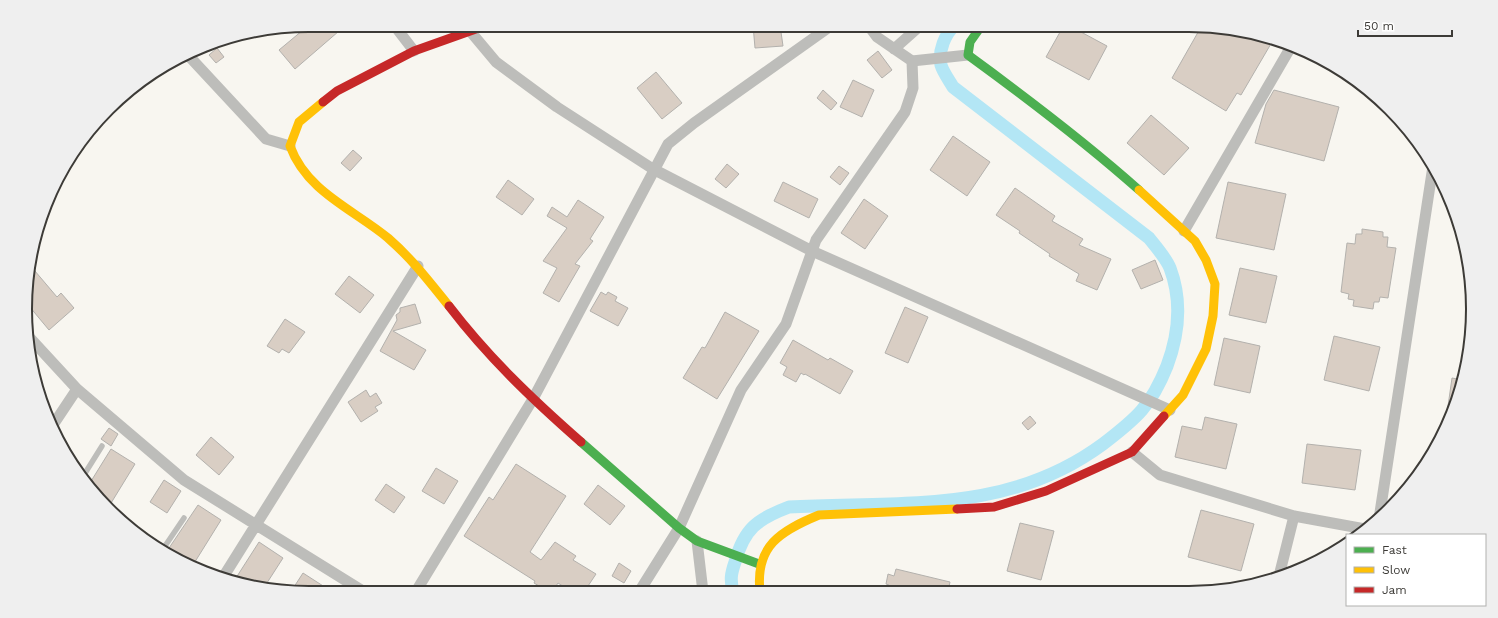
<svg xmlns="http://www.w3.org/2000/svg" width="1498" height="618" font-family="'Work Sans',sans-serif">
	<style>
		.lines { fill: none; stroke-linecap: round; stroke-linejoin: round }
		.canal { stroke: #b3e6f5; stroke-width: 13 }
		.building { fill: #d9cec4; stroke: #b3b1ad }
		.lane { stroke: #bdbdba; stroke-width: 5.5 }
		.street { stroke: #bdbdba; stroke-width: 11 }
		.fast { stroke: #4caf50; stroke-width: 9 }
		.slow { stroke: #ffc107; stroke-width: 9 }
		.jam { stroke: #c62828; stroke-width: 9 }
		.rim { fill: none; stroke: #3d3b37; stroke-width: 2 }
	</style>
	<rect width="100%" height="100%" fill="#f8f6f0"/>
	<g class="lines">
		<path class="canal" d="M733 592C730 579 731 574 735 562 744 529 757 519 789 507 901 501 1007 515 1103 444 1137 418 1151 406 1167 366 1179 334 1182 300 1170 268 1166 258 1156 247 1149 238L953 87C949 80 943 72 941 65 938 51 945 34 955 25"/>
	</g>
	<path class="building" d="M309 25H346L295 69 279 50Z
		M753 25H780L783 46 755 48Z
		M1064 25H1068L1107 46 1089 80 1046 57Z
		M1201 27 1265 37 1272 42 1241 95 1237 93 1226 111 1172 78Z
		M217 48 224 57 216 63 209 55Z
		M878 51 892 70 882 78 867 60Z
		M656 72 682 103 662 119 637 88Z
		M853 80 874 90 862 117 840 107Z
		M823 90 837 103 831 110 817 98Z
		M1274 90 1339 107 1324 161 1255 143 1266 104Z
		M1151 115 1189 148 1164 175 1127 143Z
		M953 136 990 162 967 196 930 170Z
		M353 150 362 158 350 171 341 163Z
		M727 164 739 174 726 188 715 179Z
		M839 166 849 173 840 185 830 177Z
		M508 180 534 199 522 215 496 197Z
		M783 182 818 199 809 218 774 201Z
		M1228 182 1286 194 1274 250 1216 238Z
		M1015 188 1055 216 1052 221 1083 239 1079 245 1111 259 1097 290 1076 281 1079 274 1049 256 1050 254 1019 233 1020 231 996 215Z
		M864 199 888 216 865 249 841 233Z
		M578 200 604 217 590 239 593 241 575 264 580 266 559 302 543 293 557 268 543 261 567 228 547 216 552 207 567 217Z
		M1362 229 1383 232V237H1388L1387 247 1396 248 1388 298 1380 297 1379 302H1374L1373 309 1353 306 1354 300 1348 299 1349 294 1341 292 1347 243 1355 244 1356 234H1362Z
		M1155 260 1163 280 1141 289 1132 270Z
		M29 264 57 297 61 293 74 308 49 330 29 306 27 272Z
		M1240 268 1277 276 1266 323 1229 315Z
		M349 276 374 295 360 313 335 294Z
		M601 292 606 295 608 292 617 297 615 301 628 308 618 326 590 311Z
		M415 304 421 323 393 331 426 350 414 370 380 351 397 320 396 315 400 312V308Z
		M905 307 928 317 908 363 885 353Z
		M725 312 759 331 717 399 683 378 702 347 705 348Z
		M285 319 305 332 289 353 282 349 279 353 267 346Z
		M1334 336 1380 347 1369 391 1324 380Z
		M1224 338 1260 346 1250 393 1214 385Z
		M793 340 828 360 830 358 853 371 840 394 805 374 804 375 801 373 796 382 783 375 787 367 780 363Z
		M1452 378 1463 380 1458 400 1451 414 1447 413Z
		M366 390 370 397 376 393 382 403 375 407 378 411 361 422 348 402Z
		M1030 416 1036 423 1028 430 1022 423Z
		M1205 417 1237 424 1226 469 1175 457 1182 426 1202 430Z
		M109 428 118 434 111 446 101 439Z
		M211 437 234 457 219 475 196 455Z
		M1307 444 1361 450 1355 490 1302 483Z
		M111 449 135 464 108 508 96 496 88 486Z
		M516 464 566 496 530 552 541 560 555 542 576 556 573 560 596 574 584 592H572L558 583 552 592H549L534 583 535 581 464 536 489 497 493 500Z
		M436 468 458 481 444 504 422 491Z
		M164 480 181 491 167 513 150 502Z
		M386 484 405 497 394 513 375 500Z
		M598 485 625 506 610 525 584 504Z
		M198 505 221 520 193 565 167 551Z
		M1201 510 1254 524 1241 571 1188 557Z
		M1020 523 1054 531 1041 580 1007 571Z
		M259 542 283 558 265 586 234 581Z
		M619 563 631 571 624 583 612 576Z
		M896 569 950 582 948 591H888L889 585 886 584 888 574 894 576Z
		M303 573 334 593H309L292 590Z"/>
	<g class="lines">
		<path class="lane" d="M82 478 102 446
			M163 549 184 518"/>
		<path class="street" d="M394 25 414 51
			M868 25 877 37 912 61 968 55
			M470 31 496 62 557 107 653 169 812 251 1170 410
			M894 49 921 25
			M187 54 266 139 290 146
			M1184 231 1292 45
			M30 338 77 389 184 480 366 593
			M53 425 77 389
			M1132 452 1160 475 1294 516 1365 529
			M1379 519 1433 166
			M697 541 703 592
			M1279 576 1294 516
			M222 579 418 266
			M639 592 679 528 741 390 786 324 816 240 905 112 913 88 912 61
			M415 593 533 399 668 144 694 123 832 25"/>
		<path class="fast" d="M982 25 970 42 968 55C1027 98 1085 142 1139 190
			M581 442 679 528 697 541 759 564"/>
		<path class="slow" d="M323 102 299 122 290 146C307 192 353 209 388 238 413 260 428 280 449 306
			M1139 190 1195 241 1206 260 1215 284 1213 316 1206 349 1183 395 1164 416
			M760 592C755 546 780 531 819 515L957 509"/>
		<path class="jam" d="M323 102 337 91 414 51 487 25
			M449 306C488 357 532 399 581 442
			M957 509 994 507 1046 491 1132 452 1164 416"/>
	</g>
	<path d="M0 0H1498V618H0ZM309 32H1189A277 277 0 0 1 1466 309V309A277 277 0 0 1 1189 586H309A277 277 0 0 1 32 309V309A277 277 0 0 1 309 32Z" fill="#efefef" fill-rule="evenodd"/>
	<path class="rim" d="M309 32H1189A277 277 0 0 1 1466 309V309A277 277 0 0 1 1189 586H309A277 277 0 0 1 32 309V309A277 277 0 0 1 309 32Z"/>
	<rect x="1346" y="534" width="140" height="72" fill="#ffffff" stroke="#b1b1af"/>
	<rect x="1354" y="547" width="20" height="6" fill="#4caf50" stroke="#b1b1af"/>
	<text x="1382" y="554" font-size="12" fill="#3d3b37">Fast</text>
	<rect x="1354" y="567" width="20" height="6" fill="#ffc107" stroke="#b1b1af"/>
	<text x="1382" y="574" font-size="12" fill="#3d3b37">Slow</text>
	<rect x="1354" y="587" width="20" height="6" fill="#c62828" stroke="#b1b1af"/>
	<text x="1382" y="594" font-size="12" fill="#3d3b37">Jam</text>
	<path d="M1358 30v6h94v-6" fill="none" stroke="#3d3b37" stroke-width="2"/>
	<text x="1364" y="30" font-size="12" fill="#3d3b37" stroke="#ffffff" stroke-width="3" paint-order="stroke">50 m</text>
</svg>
